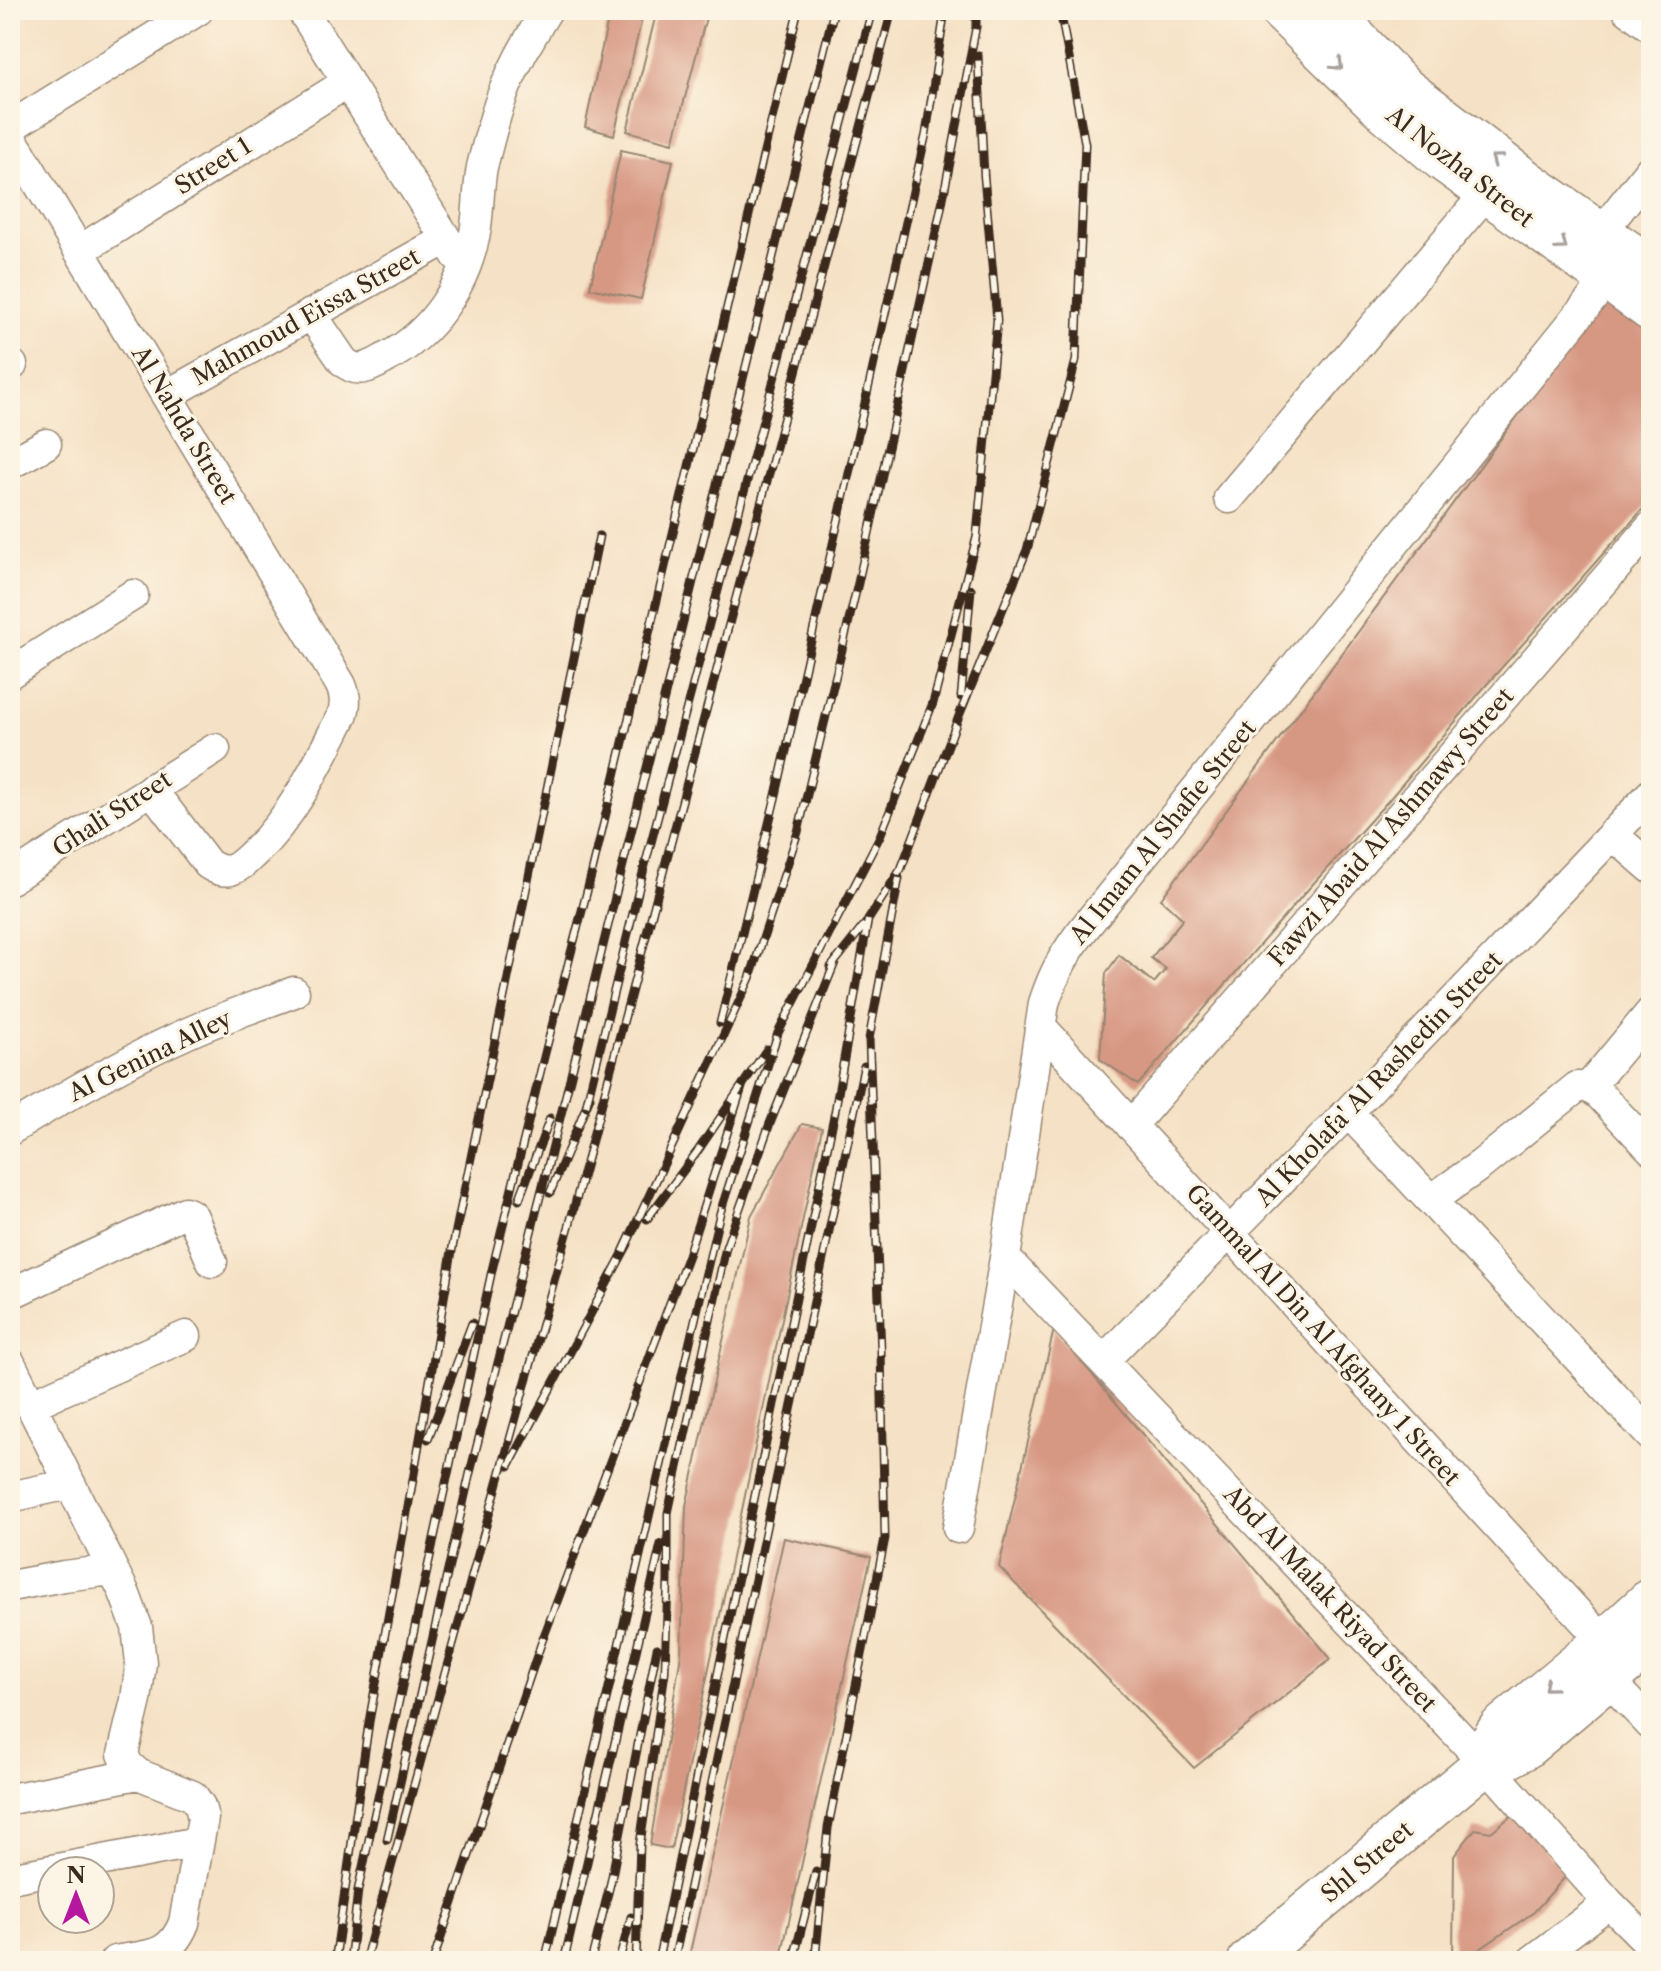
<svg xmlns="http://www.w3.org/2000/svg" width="1661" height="1971" font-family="'Libre Caslon Text',serif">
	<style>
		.building { fill: #d79883 }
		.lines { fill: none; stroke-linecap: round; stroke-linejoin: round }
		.street-casing { stroke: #988672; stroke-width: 33 }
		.secondary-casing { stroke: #988672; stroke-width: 45 }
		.primary-casing { stroke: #988672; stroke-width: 47 }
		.street { stroke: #fff; stroke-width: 30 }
		.secondary { stroke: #fff; stroke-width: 42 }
		.primary { stroke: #fff; stroke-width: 44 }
		.rail-casing { stroke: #3b2a1e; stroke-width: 9 }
		.rail { stroke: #fcf5e5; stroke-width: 6; stroke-dasharray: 18; stroke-linecap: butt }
		.oneway { stroke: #a79f9a }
		.labels { text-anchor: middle; stroke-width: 6; stroke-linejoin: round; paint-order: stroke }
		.street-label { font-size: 24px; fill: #3b2a1e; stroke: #fcf5e5 }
	</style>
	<rect width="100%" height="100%" fill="#fcf5e5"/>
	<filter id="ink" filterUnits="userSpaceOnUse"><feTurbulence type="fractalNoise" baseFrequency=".0125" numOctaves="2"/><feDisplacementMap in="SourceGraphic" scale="16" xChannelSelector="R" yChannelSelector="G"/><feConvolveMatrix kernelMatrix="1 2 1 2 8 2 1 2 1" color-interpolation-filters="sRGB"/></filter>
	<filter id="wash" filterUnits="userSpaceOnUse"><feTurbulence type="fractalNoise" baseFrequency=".006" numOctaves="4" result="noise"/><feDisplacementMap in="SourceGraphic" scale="32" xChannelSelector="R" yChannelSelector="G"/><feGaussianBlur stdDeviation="1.8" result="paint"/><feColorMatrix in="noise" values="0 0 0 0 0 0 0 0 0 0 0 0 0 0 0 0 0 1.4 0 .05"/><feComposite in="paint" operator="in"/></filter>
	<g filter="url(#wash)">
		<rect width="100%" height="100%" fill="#f5e1c5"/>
		<g id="blocks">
			<path class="building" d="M610 10H644L614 135 585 127Z
				M657 10H708L673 143 627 131Z
				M621 150 673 161 641 299 590 288Z
				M1609 292 1651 323V500L1488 683 1388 801 1303 895 1138 1085 1100 1059 1106 973 1119 955 1154 983 1166 969 1151 958 1183 919 1161 899Z
				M802 1124 822 1128 671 1849 650 1845 681 1654 686 1506 751 1216Z
				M1054 1329 1331 1659 1194 1768 999 1567Z
				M784 1538 871 1557 780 1961H688Z
				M1515 1813 1566 1876 1534 1912 1480 1949 1453 1960 1454 1856 1475 1829 1491 1832Z"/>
		</g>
	</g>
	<g filter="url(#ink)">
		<use href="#blocks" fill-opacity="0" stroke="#988672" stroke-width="2"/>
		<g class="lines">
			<g class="street-casing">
				<path id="street" d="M302 10 457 256
					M1628 10 1651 27
					M10 127 198 10
					M10 136 341 685C346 697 346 705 342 716 317 765 295 813 256 851 248 858 241 867 231 870 222 872 216 869 208 864L151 789
					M1600 234 1651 169
					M79 251 348 82
					M311 314 343 361C358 375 370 367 386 358 433 333 465 285 475 233 479 211 478 188 482 167 487 147 492 127 498 108 509 73 528 41 547 10
					M10 366 12 365
					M167 395 446 239
					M10 464 46 444
					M1229 498 1488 191
					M10 673 133 595
					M1612 834 1651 868
					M10 879 215 749
					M1042 1028 1604 1642
					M1589 1087 1651 1012
					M1348 1112 1651 1436
					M1131 1126 1651 527
					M10 1130C68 1094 127 1060 190 1032 224 1017 260 1005 294 992
					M1431 1200 1482 1164 1577 1087H1589L1599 1094 1651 1149
					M1005 1258 1485 1763 1609 1903 1651 1945
					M10 1294 185 1212 190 1214 193 1217 212 1262
					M1104 1360 1348 1112 1651 794
					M10 1363 124 1592 137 1627 141 1663 136 1700 123 1754 128 1765 138 1774 193 1796 200 1806 203 1818 184 1923C170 1958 148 1955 115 1961
					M30 1405 186 1336
					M10 1497 69 1484
					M958 1528 1005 1258 1044 1003C1054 972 1066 951 1086 926L1619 265
					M10 1586 64 1576 112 1570
					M1595 1666 1651 1725
					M10 1799 138 1774
					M10 1878 198 1842
					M1532 1961 1609 1903"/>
			</g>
			<g class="secondary-casing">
				<path id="secondary" d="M1485 1763 1491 1742 1500 1728 1604 1642 1651 1599
					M1249 1961 1485 1763 1509 1757 1525 1748 1651 1642"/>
			</g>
			<g class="primary-casing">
				<path id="primary" d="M1282 10 1381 106 1443 159 1651 309
					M1335 10 1355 39 1401 87 1527 183 1651 269"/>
			</g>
			<use href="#street" class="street"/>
			<use href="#secondary" class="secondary"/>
			<use href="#primary" class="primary"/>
			<g class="rail-casing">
				<path id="rail" d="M976 545 997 320 984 176 978 55
					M961 697 971 589
					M831 967 866 923
					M720 1023 776 795 926 134 945 10
					M586 1106 640 884 872 10
					M550 1193 590 1097
					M519 1200 550 1118
					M647 1219 697 1152 767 1049
					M623 1252 750 978 798 832 858 583 941 209 976 27V10
					M428 1439 472 1323
					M509 1466 628 1244
					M387 1840 470 1473 579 1043 834 10
					M335 1961 369 1722 414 1474 453 1245 599 536
					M350 1961 358 1890 492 1270 545 1053 592 872 798 10
					M365 1961 570 1223 892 10
					M433 1961 541 1644 688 1255 743 1084
					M545 1961 720 1213 778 1033 880 836 933 703 977 536
					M564 1961 661 1544
					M591 1961 611 1881 657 1648
					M619 1961 631 1917
					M636 1961 640 1844 665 1672 668 1581V1513L726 1247 769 1126 836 960
					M658 1961 835 1111 868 920 901 869 959 716 1027 550 1076 360 1085 144 1060 10
					M674 1961 864 1066
					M793 1961 816 1872
					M815 1961 828 1828 885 1538 881 1352 869 1039 899 878"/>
			</g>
			<use href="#rail" class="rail"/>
		</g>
		<defs><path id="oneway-chevron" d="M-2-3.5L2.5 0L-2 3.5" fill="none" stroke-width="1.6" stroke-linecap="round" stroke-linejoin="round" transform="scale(2)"/></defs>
		<g class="oneway">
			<use href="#oneway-chevron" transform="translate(1338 65) rotate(44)"/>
			<use href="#oneway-chevron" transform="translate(1496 159) rotate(-143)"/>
			<use href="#oneway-chevron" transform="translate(1562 245) rotate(36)"/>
			<use href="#oneway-chevron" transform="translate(1549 1686) rotate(140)"/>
		</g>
	</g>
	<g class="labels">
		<g class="street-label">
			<text transform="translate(213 166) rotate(-32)" y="8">Street 1</text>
			<text transform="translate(1460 167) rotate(38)" y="8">Al Nozha Street</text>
			<text transform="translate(306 317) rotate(-29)" y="8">Mahmoud Eissa Street</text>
			<text transform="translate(184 425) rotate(59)" y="8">Al Nahda Street</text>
			<text transform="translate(112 814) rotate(-33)" y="8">Ghali Street</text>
			<text transform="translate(1391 827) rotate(-49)" y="8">Fawzi Abaid Al Ashmawy Street</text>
			<text transform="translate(1163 832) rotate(-51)" y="8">Al Imam Al Shafie Street</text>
			<text transform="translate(150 1056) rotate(-26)" y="8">Al Genina Alley</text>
			<text transform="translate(1379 1079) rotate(-46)" y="8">Al Kholafa' Al Rashedin Street</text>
			<text transform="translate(1323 1335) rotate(48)" y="8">Gammal Al Din Al Afghany 1 Street</text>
			<text transform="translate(1330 1599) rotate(47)" y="8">Abd Al Malak Riyad Street</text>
			<text transform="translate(1367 1862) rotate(-40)" y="8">Shl Street</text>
		</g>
	</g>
	<rect width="1661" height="1971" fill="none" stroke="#fcf5e5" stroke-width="40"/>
	<g transform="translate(76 1895)"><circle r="38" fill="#fcf5e5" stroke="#afa495" stroke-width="2"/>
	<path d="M0-6L14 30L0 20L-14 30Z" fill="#b5179e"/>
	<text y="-12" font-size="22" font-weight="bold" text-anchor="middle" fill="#3b2a1e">N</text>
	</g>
</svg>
